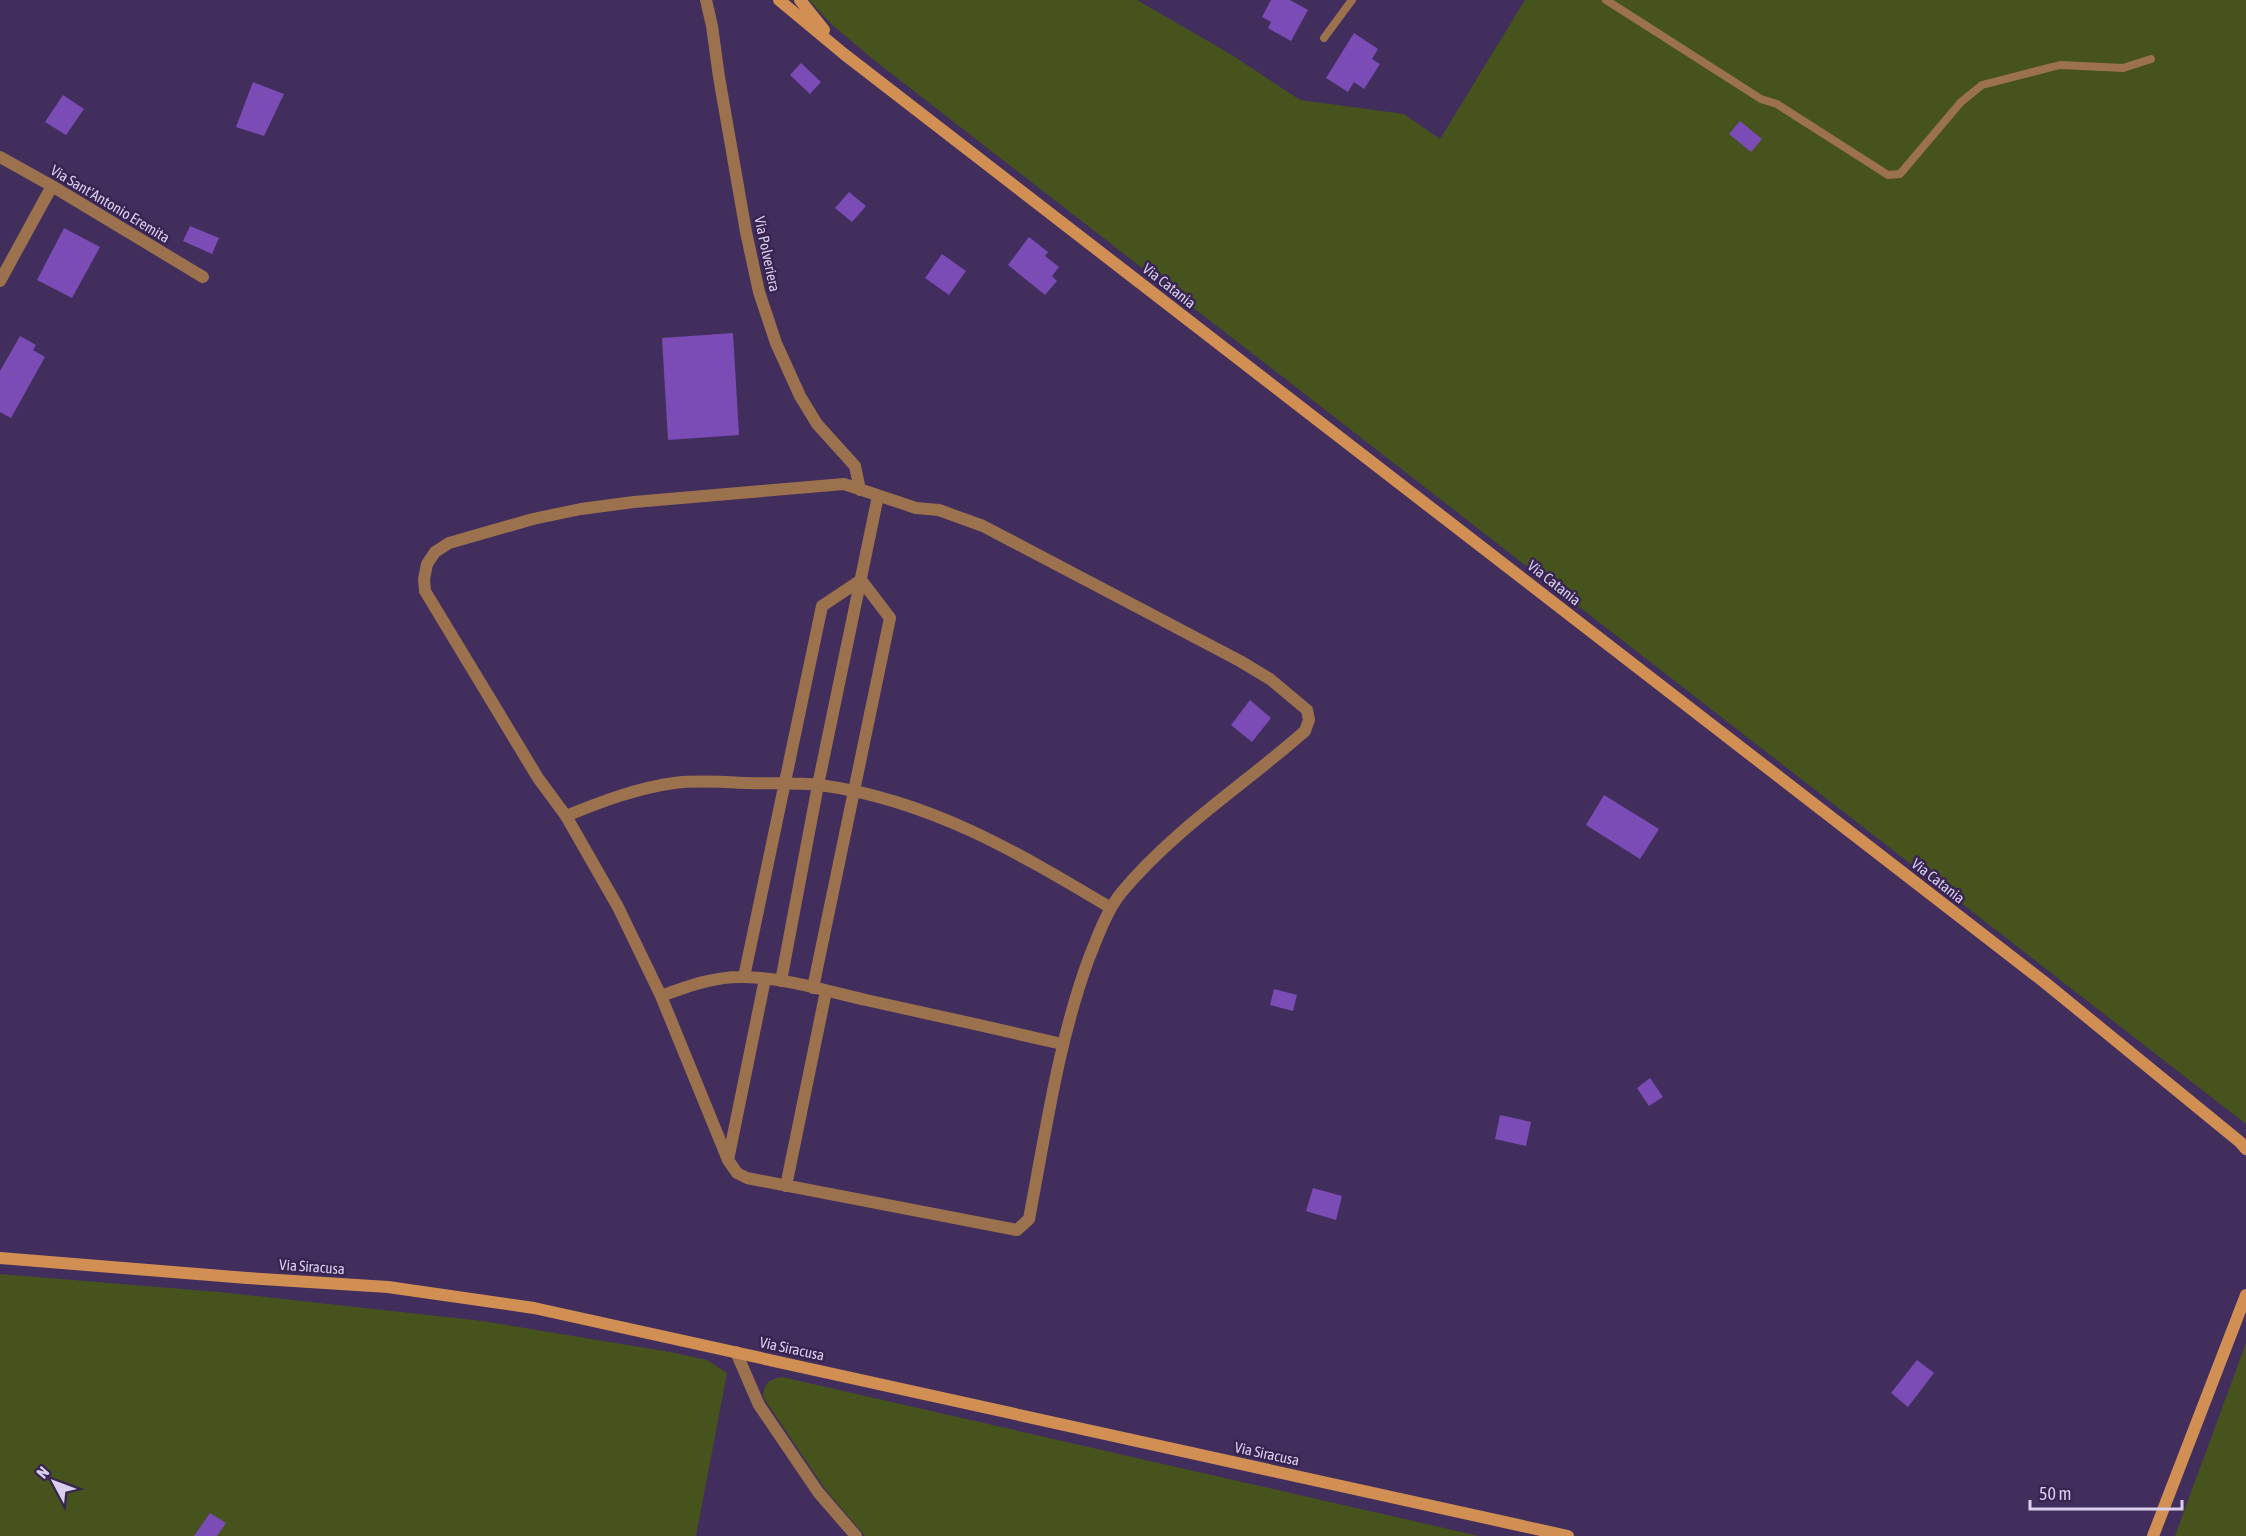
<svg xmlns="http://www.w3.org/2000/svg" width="2246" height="1536" font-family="'Asap Condensed',sans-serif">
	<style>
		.green { fill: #46531d }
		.building { fill: #7b4bb6 }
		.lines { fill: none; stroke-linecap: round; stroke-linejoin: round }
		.lane { stroke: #9b724d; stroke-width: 8 }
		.street { stroke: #9b724d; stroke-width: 12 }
		.secondary { stroke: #d18f53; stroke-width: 12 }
		.labels { text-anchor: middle; stroke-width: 5; stroke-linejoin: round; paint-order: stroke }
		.street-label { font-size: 15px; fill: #d9cfec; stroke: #382452 }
	</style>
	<rect width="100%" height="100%" fill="#422e5d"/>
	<path class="green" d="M809 0H1137L1232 55 1300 100 1404 114 1440 139 1525 0H2246V1124L874 60 831 24Z
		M0 1274 219 1292 483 1321 670 1352 707 1360 727 1373 696 1536H0Z
		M2246 1343V1536H2175Z
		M782 1377 1479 1536H865L825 1489 763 1397C764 1383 768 1380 782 1377Z"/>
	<path class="building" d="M1271 0H1290L1308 10 1291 41 1268 28 1271 22 1262 17Z
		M1354 33 1378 49 1372 59 1380 64 1364 89 1354 82 1348 92 1326 78Z
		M801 63 821 82 810 94 790 75Z
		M253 82 284 94 264 136 236 127Z
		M63 95 84 109 66 135 45 122Z
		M1740 121 1762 139 1751 152 1729 134Z
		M849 192 866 206 852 222 835 208Z
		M190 226 219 238 212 254 183 241Z
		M64 228 100 247 72 298 37 280Z
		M1029 237 1048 252 1045 256 1059 267 1052 276 1057 281 1045 295 1008 265Z
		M942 254 966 271 949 295 925 278Z
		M733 333 739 435 668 440 662 338Z
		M20 336 36 345 33 350 45 357 11 418 0 412V371Z
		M1250 700 1271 718 1252 742 1231 725Z
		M1604 795 1659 829 1640 859 1586 825Z
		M1274 989 1297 995 1293 1011 1270 1005Z
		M1650 1078 1663 1097 1649 1106 1637 1088Z
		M1500 1115 1531 1122 1526 1146 1495 1139Z
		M1313 1188 1342 1196 1336 1220 1306 1211Z
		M1917 1360 1934 1373 1908 1407 1891 1393Z
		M210 1513 226 1523 217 1536H194Z"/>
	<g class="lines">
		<path class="lane" d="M1606 0 1761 99 1777 104 1888 175 1900 174 1961 102 1982 85 2060 65 2123 68 2151 59
			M1324 38 1352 0"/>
		<path class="street" d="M706 0 712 26 719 77 746 232 759 292 776 343 800 396 817 424 855 466 860 490
			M0 157 52 186 203 277
			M0 281 52 186
			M844 484 916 508 939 510 983 526 1240 661 1270 679 1307 710 1309 720 1305 731C1244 785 1173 830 1121 893 1106 912 1098 936 1089 958 1058 1042 1046 1131 1029 1219L1017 1230 747 1178 737 1173 728 1160 661 996 618 907 566 816 538 778 425 591 424 579 427 564 435 552 449 543 533 519 581 509 634 502Z
			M566 816C600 802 637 788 674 783 698 780 723 782 747 783 771 784 796 782 820 785 930 800 1017 852 1111 908
			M744 977 822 606 861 580 890 618 813 988
			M781 981 818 785 878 496
			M661 996C688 986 715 976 745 977 786 978 826 991 866 1000 931 1014 997 1029 1062 1044
			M728 1160 765 979
			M786 1186 826 991
			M736 1352 759 1405 818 1492 856 1536"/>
		<path class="secondary" d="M779 0 844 54 2043 981 2240 1142 2246 1149
			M800 0 824 30
			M0 1258 247 1278 388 1287 534 1308 1568 1536
			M2153 1536 2246 1295"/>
	</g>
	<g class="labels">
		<g class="street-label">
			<text transform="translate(110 204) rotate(31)" y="5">Via Sant'Antonio Eremita</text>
			<text transform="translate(767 254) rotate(78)" y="5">Via Polveriera</text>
			<text transform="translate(1169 286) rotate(38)" y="5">Via Catania</text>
			<text transform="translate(1554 583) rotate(38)" y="5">Via Catania</text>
			<text transform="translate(1938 881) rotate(38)" y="5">Via Catania</text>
			<text transform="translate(312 1267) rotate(4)" y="5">Via Siracusa</text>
			<text transform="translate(792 1349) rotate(12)" y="5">Via Siracusa</text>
			<text transform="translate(1267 1454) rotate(12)" y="5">Via Siracusa</text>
		</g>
	</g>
	<g transform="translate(54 1482) rotate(311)" stroke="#382452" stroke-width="4.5" paint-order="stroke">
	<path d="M0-4.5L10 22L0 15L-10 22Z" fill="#d9cfec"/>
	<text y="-9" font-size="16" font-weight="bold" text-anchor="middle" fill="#d9cfec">N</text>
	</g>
	<path d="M2030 1500v9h152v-9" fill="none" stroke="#d9cfec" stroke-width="3"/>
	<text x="2039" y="1500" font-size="18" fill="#d9cfec" stroke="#382452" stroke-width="4.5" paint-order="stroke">50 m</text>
</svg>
